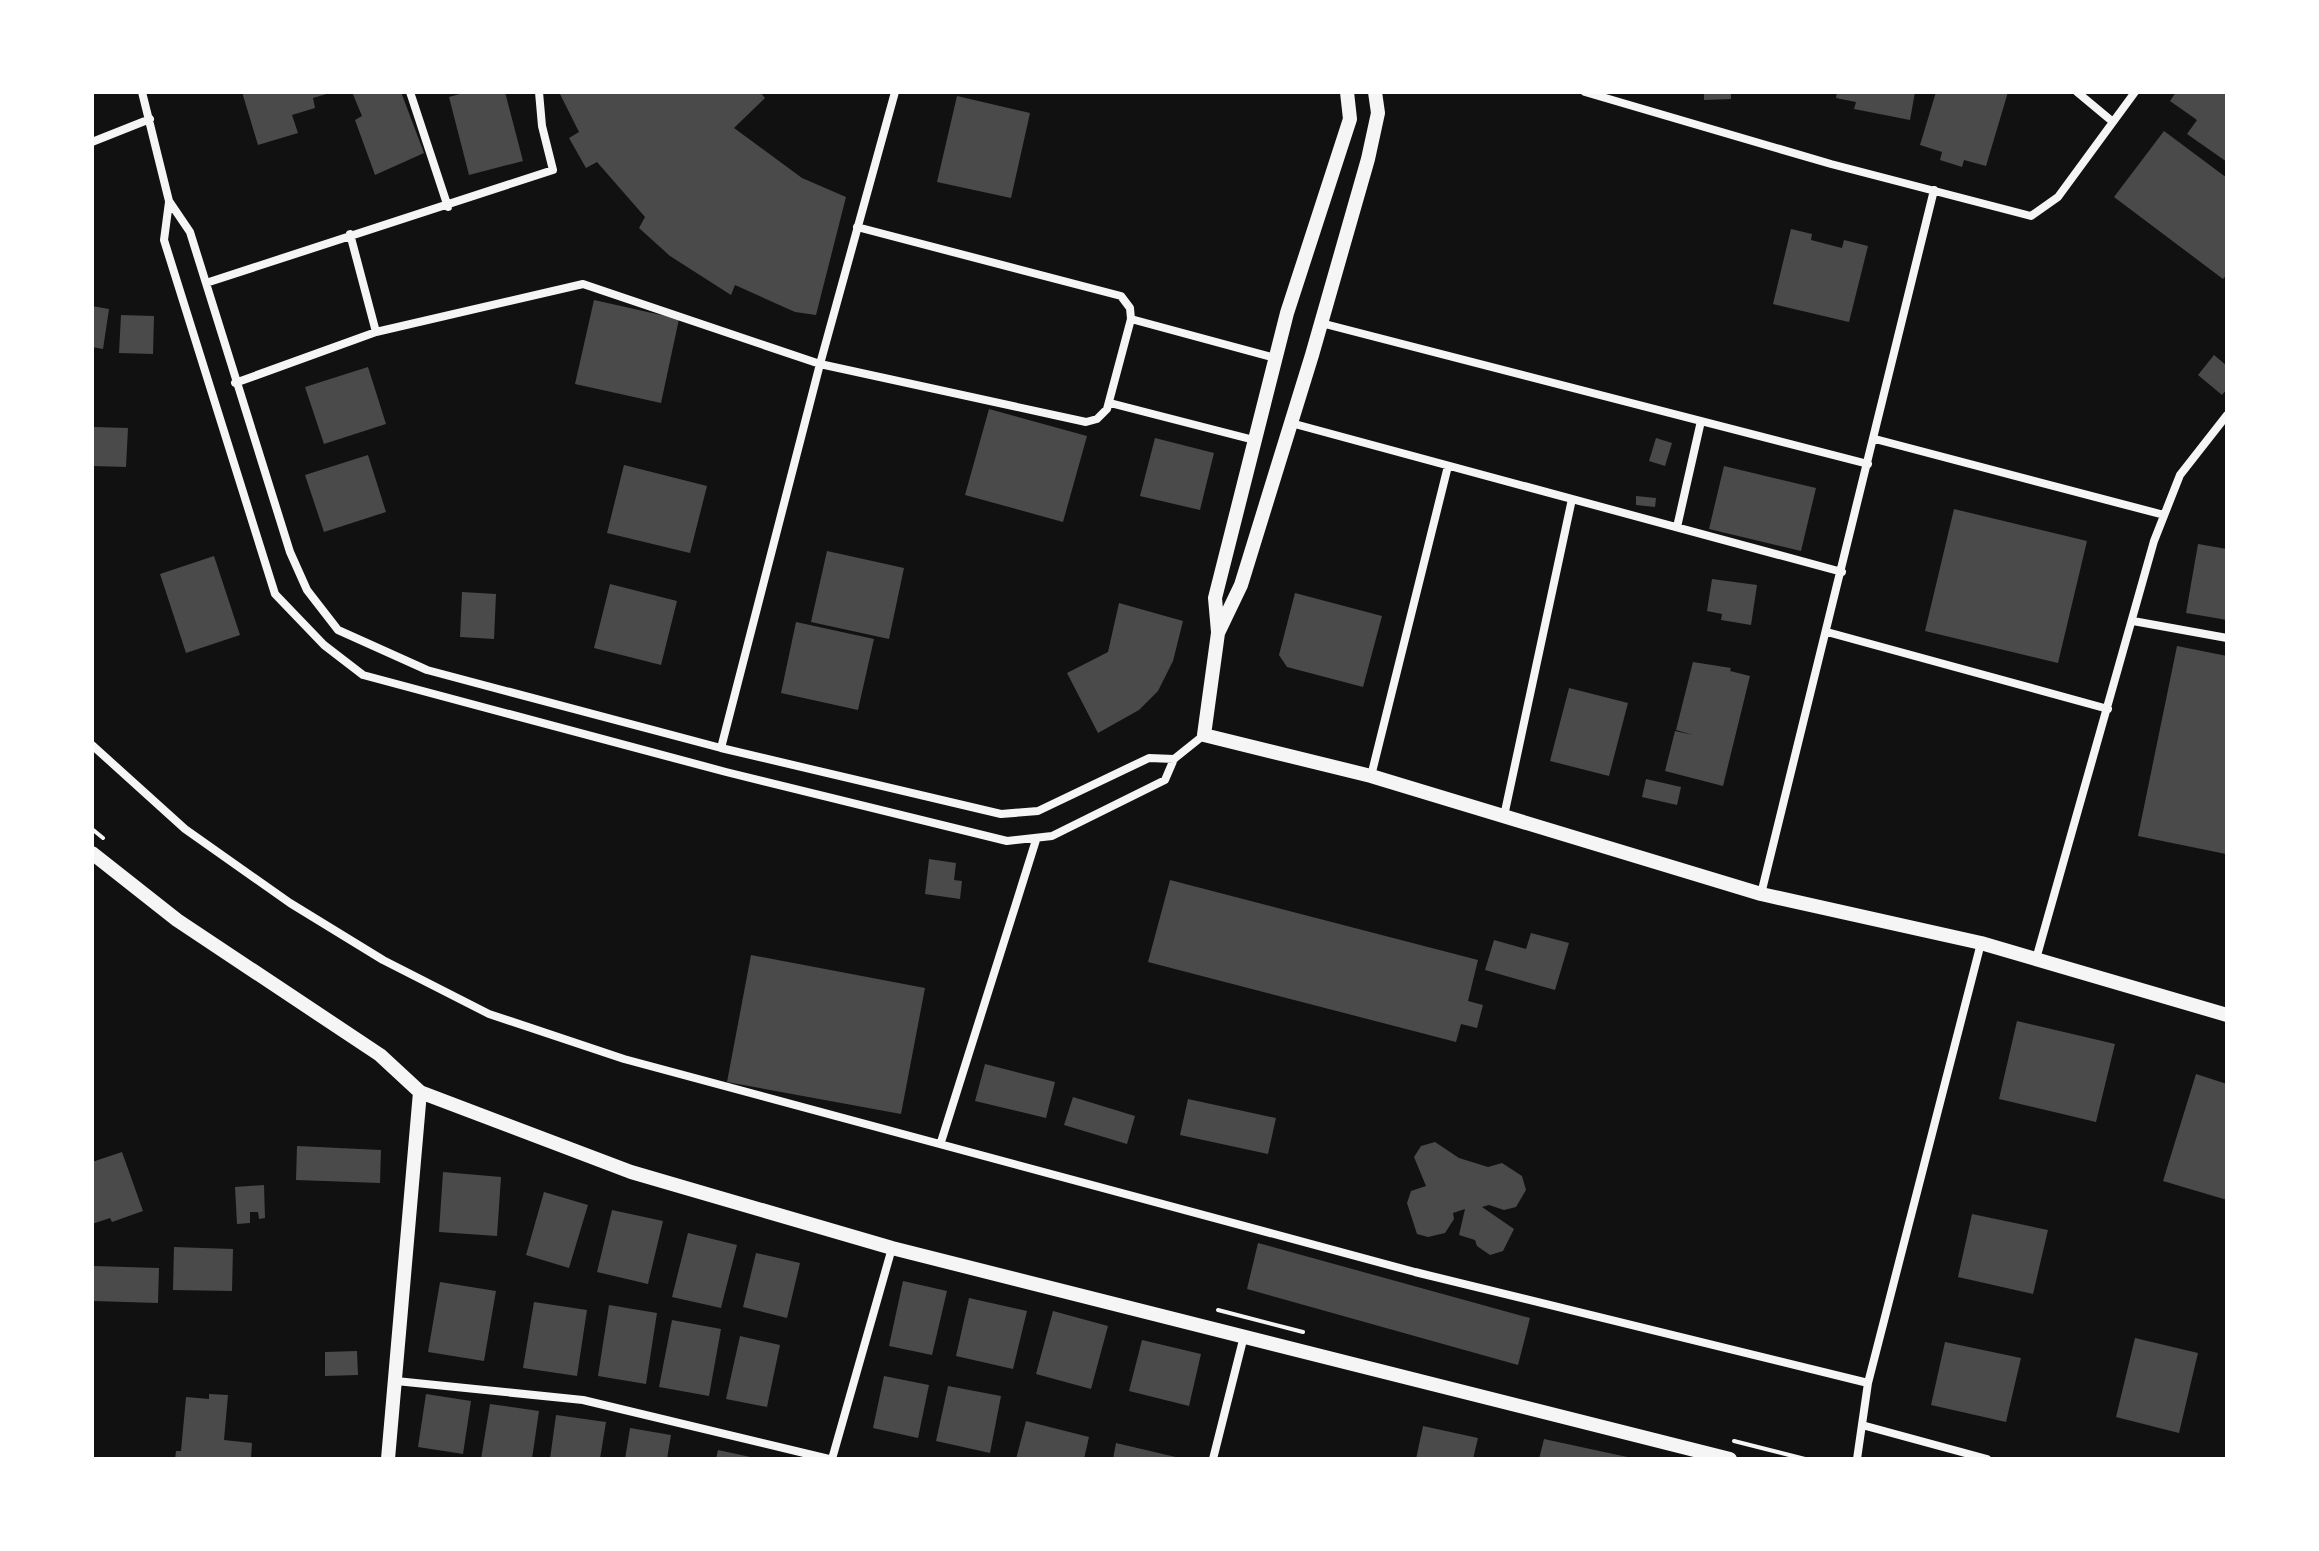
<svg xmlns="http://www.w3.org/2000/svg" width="2319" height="1551" font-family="'Sofia Sans Condensed',sans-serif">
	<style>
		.building { fill: #4a4a4a }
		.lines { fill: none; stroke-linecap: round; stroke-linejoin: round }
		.path { stroke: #f5f5f5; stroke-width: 4 }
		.minor { stroke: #f5f5f5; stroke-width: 8 }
		.tertiary { stroke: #f5f5f5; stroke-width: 14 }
	</style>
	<rect width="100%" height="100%" fill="#111"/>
	<path class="building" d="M242 92H330V93L313 98 315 108 292 115 298 133 258 145Z
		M352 92H401L424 153 375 175 355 120 362 116Z
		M467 92H505L523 161 469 175 449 97Z
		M559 92H760L765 98 734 128 802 178 846 197 816 315 795 312 735 285 731 295 670 256 639 228 645 217 597 162 586 168 569 138 579 132Z
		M1704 92H1731V99L1704 100Z
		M1837 92H1915L1910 120 1854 109 1856 102 1836 98Z
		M1936 92H2008L1986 166 1964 160 1962 167 1940 160 1942 152 1920 145Z
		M2176 92H2227V162L2187 134 2197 120 2170 101Z
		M957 96 1030 113 1011 198 937 182Z
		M2164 131 2227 178V274L2223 279 2114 197Z
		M1791 229 1812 234 1811 240 1842 248 1844 240 1868 246 1849 322 1773 304Z
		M594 300 679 319 661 403 575 384Z
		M92 306 109 309 103 349 92 347Z
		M121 315 154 316 153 354 119 353Z
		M2214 355 2227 366V389L2222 395 2198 375Z
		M368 367 386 424 324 444 305 387Z
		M989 409 1087 436 1063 522 965 495Z
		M94 427 128 428 126 467 93 466Z
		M1155 438 1214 453 1200 510 1140 496Z
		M1656 438 1672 443 1665 466 1649 461Z
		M368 455 386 512 324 532 305 475Z
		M624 465 707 486 690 553 607 533Z
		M1724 466 1816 488 1801 551 1709 529Z
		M1636 496 1656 498 1655 507 1636 505Z
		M1954 509 2087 541 2058 663 1925 631Z
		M2198 544 2227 549V620L2186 613Z
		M827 551 904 568 889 639 811 622Z
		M214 556 240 635 186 653 160 574Z
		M1712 579 1757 585 1751 625 1721 620 1722 614 1707 611Z
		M610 584 677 601 661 665 594 648Z
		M462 592 496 594 494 639 460 637Z
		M1295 593 1382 616 1363 687 1287 667 1279 655Z
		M1119 603 1183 621 1173 661 1158 691 1139 710 1098 733 1067 673 1108 652Z
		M796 622 874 639 858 710 781 693Z
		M2177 646 2227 656 2226 854 2138 836Z
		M1693 662 1731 668 1730 671 1750 676 1723 786 1665 771 1675 731 1693 735 1676 730Z
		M1569 688 1628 703 1609 776 1550 761Z
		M1646 779 1681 787 1677 805 1642 797Z
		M929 859 956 863 954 880 962 881 960 899 925 894Z
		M1170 880 1478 960 1468 1001 1483 1005 1477 1028 1461 1024 1456 1042 1148 962Z
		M1531 933 1569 943 1555 990 1485 970 1494 940 1526 949Z
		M751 955 925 988 901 1114 727 1082Z
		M2017 1021 2115 1044 2096 1122 1999 1099Z
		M985 1064 1055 1082 1046 1118 975 1101Z
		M2196 1074 2227 1084V1200L2163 1181Z
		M1073 1097 1135 1116 1127 1144 1064 1125Z
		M1188 1099 1276 1118 1268 1154 1180 1135Z
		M1435 1142 1459 1158 1488 1167 1502 1163 1522 1176 1526 1190 1516 1207 1504 1210 1489 1205 1482 1207 1514 1229 1503 1251 1490 1255 1477 1246 1475 1240 1459 1235 1465 1209 1453 1213 1454 1219 1445 1233 1428 1237 1417 1234 1407 1203 1411 1191 1426 1186 1414 1157 1421 1146Z
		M297 1146 381 1150 380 1183 296 1180Z
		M122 1152 143 1211 112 1222 110 1218 92 1224V1162Z
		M443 1172 501 1177 497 1236 439 1232Z
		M264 1185 265 1218 259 1219 258 1212H250V1223L237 1224 235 1187Z
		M544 1192 588 1205 569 1268 526 1255Z
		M612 1210 663 1221 648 1284 597 1272Z
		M1972 1214 2048 1230 2033 1294 1958 1277Z
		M688 1233 737 1245 721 1308 672 1297Z
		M1258 1243 1530 1318 1518 1365 1247 1289Z
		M174 1247 233 1249 232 1291 173 1290Z
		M756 1253 800 1263 787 1318 743 1307Z
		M94 1266 159 1268 158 1303 93 1301Z
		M903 1281 947 1291 932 1355 889 1346Z
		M440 1282 496 1291 484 1361 428 1352Z
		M969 1298 1027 1311 1013 1369 956 1356Z
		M534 1302 587 1310 577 1376 523 1368Z
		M609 1305 657 1313 646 1384 598 1376Z
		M1053 1311 1108 1326 1091 1389 1036 1374Z
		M672 1320 721 1329 709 1396 659 1387Z
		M740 1336 780 1345 767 1407 726 1399Z
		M2135 1338 2198 1353 2179 1433 2116 1417Z
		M1142 1340 1201 1354 1189 1406 1129 1391Z
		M1945 1342 2021 1358 2006 1422 1931 1405Z
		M357 1351 358 1375 325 1376V1352Z
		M884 1376 929 1385 918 1438 873 1428Z
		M948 1386 1001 1396 990 1453 936 1441Z
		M209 1394 228 1395 224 1440 252 1443 251 1459H175L176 1451H181L186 1397 209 1399Z
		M426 1394 471 1401 463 1454 418 1447Z
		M490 1404 539 1411 532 1459H481Z
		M556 1415 606 1422 600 1459H550Z
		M1026 1421 1089 1437 1084 1459H1016Z
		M1423 1426 1478 1438 1473 1459H1416Z
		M630 1428 671 1435 667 1459H625Z
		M1544 1439 1632 1458V1459H1539Z
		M1116 1443 1180 1458V1459H1113Z
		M718 1450 755 1458V1459H716Z"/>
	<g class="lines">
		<path class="path" d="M92 829 103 838
			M1218 1310 1303 1332
			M1734 1441 1805 1459"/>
		<path class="minor" d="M142 92 169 201 190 232 290 552 307 590 338 630 427 670 721 748 1001 814 1038 811 1149 758 1174 759
			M410 92 448 207
			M1585 92 1831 164 2031 216 2058 197 2135 92
			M2077 92 2113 122
			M92 142 150 119
			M169 202 164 240 275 594 324 645 363 675 726 772 1007 841 1052 836 1165 780 1174 759 1204 735
			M350 234 376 332
			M206 283 553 170 542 126 539 92
			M1131 319 1275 358
			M1321 323 1868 464
			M235 383 376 332 583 284 820 364 1086 422 1097 419 1107 409 1131 319 1130 308 1121 296 857 227
			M1110 403 1254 440
			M1291 423 1842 572
			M1875 439 2164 515
			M1677 527 1701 421
			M2133 621 2227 638
			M1827 632 2108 709
			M92 745 185 829 290 903 383 960 489 1014 624 1059 1415 1272 1868 1383
			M721 748 820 364 895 92
			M1371 776 1448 466
			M1504 816 1572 499
			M1761 894 1934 190
			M2036 959 2154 541 2180 475 2227 415
			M941 1142 1036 840
			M396 1381 583 1400 829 1459
			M1862 1425 1987 1459
			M832 1459 892 1248
			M1213 1459 1244 1336
			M1857 1459 1868 1383 1981 943"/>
		<path class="tertiary" d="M1375 92 1378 113 1368 159 1312 355 1241 585 1218 633 1204 735 1371 776 1761 894 1981 943 2227 1015
			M1218 632 1215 598 1287 313 1350 119 1347 92
			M92 853 177 920 380 1055 420 1092 631 1172 892 1248 1730 1459
			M388 1459 420 1092"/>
	</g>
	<rect width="2319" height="1551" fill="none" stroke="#ffffff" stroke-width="188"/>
</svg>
